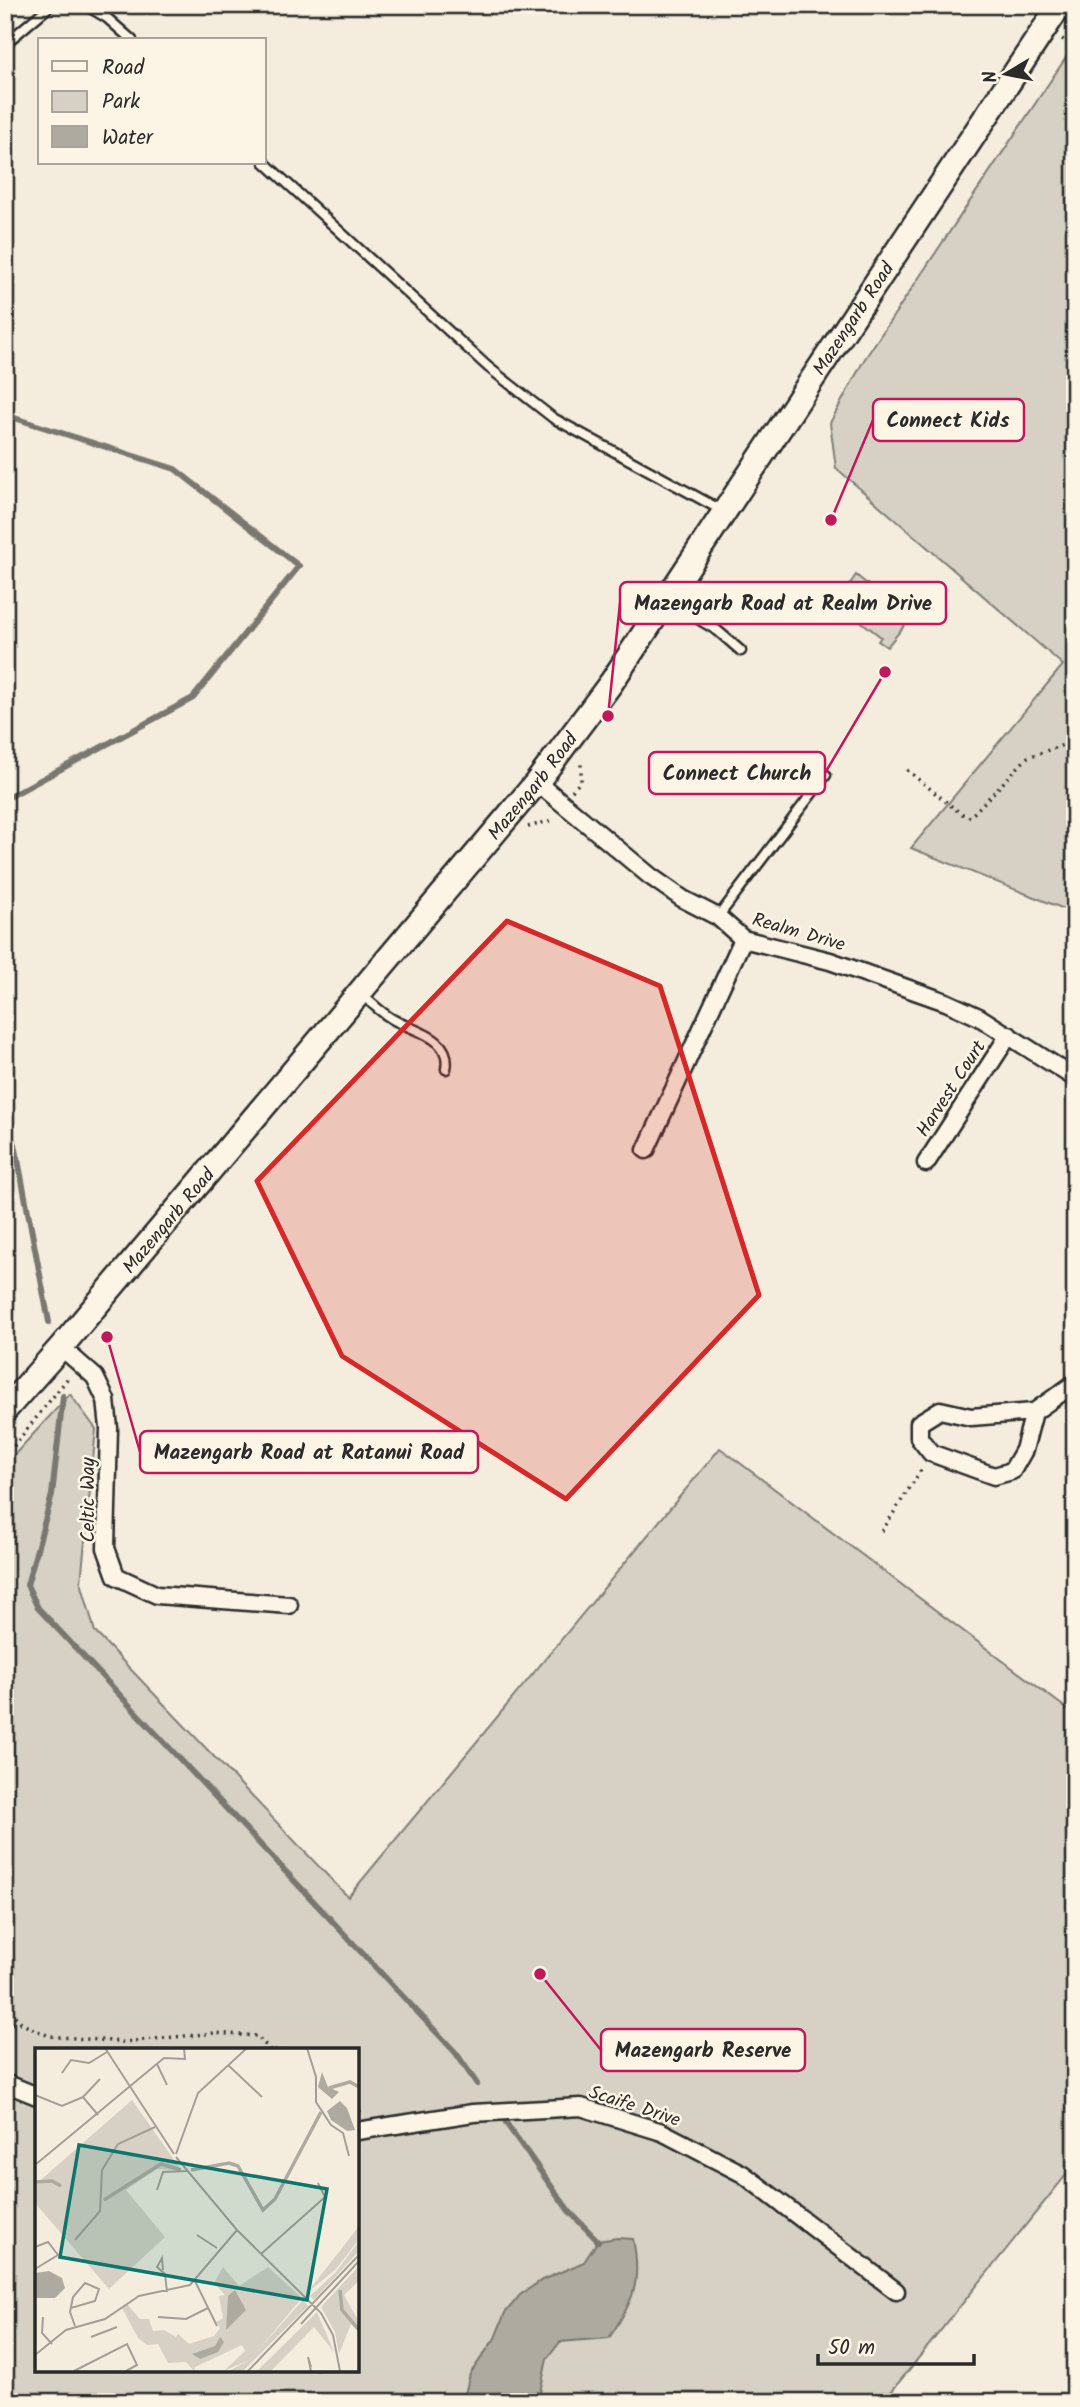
<svg xmlns="http://www.w3.org/2000/svg" width="1080" height="2407" font-family="Kalam,sans-serif">
	<style>
		.green { fill: #d6d1c4; stroke: #807e78; stroke-width: 2; fill-rule: evenodd }
		.water { fill: #afaaa0; stroke: #7a7771; stroke-width: 2 }
		.lines { fill: none; stroke-linecap: round; stroke-linejoin: round }
		.stream { stroke: #7a7771; stroke-width: 6 }
		.lane-casing { stroke: #2b2b2b; stroke-width: 13 }
		.street-casing { stroke: #2b2b2b; stroke-width: 21 }
		.secondary-casing { stroke: #2b2b2b; stroke-width: 28 }
		.path { stroke: #2b2b2b; stroke-width: 3.5; stroke-dasharray: 2 5; stroke-linecap: butt }
		.lane { stroke: #fcf5e5; stroke-width: 8 }
		.street { stroke: #fcf5e5; stroke-width: 16 }
		.secondary { stroke: #fcf5e5; stroke-width: 23 }
		.marked { fill: #d62828; fill-opacity: 0.2; stroke: #d62828; stroke-width: 5; stroke-linejoin: round }
		.labels { text-anchor: middle; stroke-width: 5; stroke-linejoin: round; paint-order: stroke }
		.street-label { font-size: 19px; fill: #2b2b2b; stroke: #fcf5e5 }
		.inset-river { fill: none; stroke: #afaaa0; stroke-width: 3.5 }
		.inset-road { fill: none; stroke: #a49f96; stroke-width: 2 }
		.view { fill: #0f766e; fill-opacity: 0.15; stroke: #0f766e; stroke-width: 3.5 }
		.inset-edge { fill: none; stroke: #2b2b2b; stroke-width: 3.5 }
		.leader { fill: none; stroke: #c2185b; stroke-width: 2.5 }
		.callout-dot { fill: #c2185b; stroke: #fcf5e5; stroke-width: 2.5 }
		.callout { fill: #fcf5e5; stroke: #c2185b; stroke-width: 2.5 }
		.callout-label { font-size: 21px; text-anchor: middle; font-weight: bold; fill: #2b2b2b }
	</style>
	<rect width="100%" height="100%" fill="#f4edde"/>
	<filter id="ink" filterUnits="userSpaceOnUse"><feTurbulence type="fractalNoise" baseFrequency=".0143" numOctaves="2"/><feDisplacementMap in="SourceGraphic" scale="14" xChannelSelector="R" yChannelSelector="G"/><feConvolveMatrix kernelMatrix="1 2 1 2 8 2 1 2 1" color-interpolation-filters="sRGB"/></filter>
	<g filter="url(#ink)">
		<path class="green" d="M1067 56 1075 64V908L1072 912 911 848 1063 665 836 468 830 423 864 360Z
			M856 575 910 619 887 647 878 641 881 637 837 603Z
			M70 1394 96 1429 81 1582 95 1632 348 1897 720 1448 1075 1715V2164L883 2402H5V1465ZM37 2050H357V2370H37Z"/>
		<path class="water" d="M617 2238 633 2239C642 2283 633 2302 609 2338L560 2342 547 2359 538 2402H463L470 2374 495 2338 505 2313 520 2295 542 2280 584 2262 598 2241Z"/>
		<g class="lines">
			<path class="stream" d="M5 415 175 469 299 566 193 698 5 799
				M5 1128 15 1144 49 1322
				M63 1396 52 1495 27 1585 38 1608 456 2053 477 2084
				M506 2123 569 2211 598 2241"/>
			<g class="lane-casing">
				<path id="lane" d="M85 5 107 18 132 40
					M5 44 51 5
					M264 162 488 367 553 418 721 510
					M668 601 718 631 741 651
					M718 917 826 775
					M361 994C372 1003 383 1015 396 1021 417 1032 452 1038 446 1069"/>
			</g>
			<g class="street-casing">
				<path id="street" d="M537 782 650 876 683 899 718 917 743 939 830 961 946 1002 979 1017 1075 1078
					M646 1150 743 939
					M926 1163 1009 1035
					M61 1347 95 1377 106 1400 109 1428 106 1548 116 1576 157 1595 289 1605
					M1034 1412 1024 1450 1012 1471 994 1476 931 1453 919 1438V1423L940 1410 971 1417 1034 1412 1075 1383
					M5 2083 37 2096
					M357 2131 473 2113 581 2107 662 2132 743 2174 896 2291"/>
			</g>
			<g class="secondary-casing">
				<g id="secondary">
					<path id="s1" d="M5 1410 61 1347 537 782 611 683 1060 5"/>
				</g>
			</g>
			<path class="path" d="M1062 39 1075 47
				M907 770 960 813 970 817 1028 757 1075 741
				M572 791 581 781V760
				M528 827 549 821 553 817
				M5 1457 68 1378
				M882 1531 923 1467
				M5 2006 21 2022
				M5 2023 22 2024 49 2036 124 2042 215 2033 257 2036 270 2050
				M357 2104 361 2114"/>
			<use href="#lane" class="lane"/>
			<use href="#street" class="street"/>
			<use href="#secondary" class="secondary"/>
		</g>
	</g>
	<path class="marked" d="M507 921 660 986 759 1295 566 1499 342 1356 257 1181Z"/>
	<g class="labels">
		<g class="street-label">
			<text dy="7" stroke="none"><textPath href="#s1" startOffset="1384">Mazengarb Road</textPath></text>
			<text dy="7" stroke="none"><textPath href="#s1" startOffset="817">Mazengarb Road</textPath></text>
			<text transform="translate(799 931) rotate(16)" y="7">Realm Drive</text>
			<text transform="translate(950 1088) rotate(-57)" y="7">Harvest Court</text>
			<text dy="7" stroke="none"><textPath href="#s1" startOffset="250">Mazengarb Road</textPath></text>
			<text transform="translate(87 1500) rotate(-90)" y="7">Celtic Way</text>
			<text transform="translate(635 2105) rotate(18)" y="7">Scaife Drive</text>
		</g>
	</g>
	<g transform="translate(35 2048)">
		<rect width="324" height="324" fill="#f4edde"/>
		<path d="M97 52 147 123 122 121 91 142 130 189 74 241 0 155V137ZM324 178V191L301 221 272 245ZM324 193V203L279 252 275 248 301 224ZM324 218V233L309 247 324 274V284L316 276 304 306 300 284 286 259ZM188 219 204 238 233 219 267 250 223 302 268 252 273 258 208 323H194L214 312 189 323 210 303 207 297 160 319 159 323 151 314 133 315 123 296 112 297 103 290 87 260 92 256 105 271H114L118 283 129 282 141 289 143 286 154 296 179 288 185 280 181 274 188 270 184 248 190 247 179 235ZM282 264 299 304 279 279 236 323H222Z" fill="#d6d1c4"/>
		<path d="M287 24 293 39 304 44 297 51 283 39ZM305 53 312 60 320 82 312 83 296 72 292 63ZM14 223 27 230 30 240 20 250H0V225ZM200 242 211 262 191 282 193 248ZM185 289 189 294 183 304 165 311 157 306 180 298Z" fill="#afaaa0"/>
		<path class="inset-river" d="M294 40 315 34 324 39M156 122 194 115 203 118 228 162 240 151 286 64M0 134 17 133 26 138M69 152 126 116 146 122M305 242 307 262 324 282"/>
		<path class="inset-road" d="M70 0 139 106M272 0 281 29V54L296 77 308 85 314 108M122 16 132 37M193 17 227 49M27 25 36 12 54 15 72 4M0 47 27 58 48 49 63 67M48 49 65 31M141 106 163 45 212 0M141 109 202 182 286 265 298 287 305 323M0 117 129 10 150 11 149 0M122 142 128 124 152 123M162 187 182 200M40 192 65 163 67 122 83 96 120 79M0 199 13 194 23 207 0 221M226 206 290 149 283 135M128 222 127 210 122 219 130 226 132 244M160 233 182 278M36 260 60 253 64 241 50 235 38 249 35 264 40 278M8 269 7 285 17 296M123 269 151 271 173 260M266 276 324 213M56 289 82 279M0 307 31 282 70 271 104 248 155 237 202 182M276 319 273 309 276 323M39 323 92 296 102 317 91 323M213 323 324 207"/>
		<path class="view" d="M44 97 292 141 272 252 25 209Z"/>
		<rect width="324" height="324" class="inset-edge"/>
	</g>
	<path class="leader" d="M831 520L873 420M608 716L620 603M885 672L825 773M107 1337L140 1452M540 1974L601 2050"/>
	<g class="callout-dot">
		<circle cx="831" cy="520" r="7"/>
		<circle cx="608" cy="716" r="7"/>
		<circle cx="885" cy="672" r="7"/>
		<circle cx="107" cy="1337" r="7"/>
		<circle cx="540" cy="1974" r="7"/>
	</g>
	<g class="callout">
		<rect x="873" y="399" width="151" height="42" rx="7"/>
		<rect x="620" y="582" width="326" height="42" rx="7"/>
		<rect x="649" y="752" width="176" height="42" rx="7"/>
		<rect x="140" y="1431" width="338" height="42" rx="7"/>
		<rect x="601" y="2029" width="204" height="42" rx="7"/>
	</g>
	<g class="callout-label">
		<text x="948" y="427">Connect Kids</text>
		<text x="783" y="610">Mazengarb Road at Realm Drive</text>
		<text x="737" y="780">Connect Church</text>
		<text x="309" y="1459">Mazengarb Road at Ratanui Road</text>
		<text x="703" y="2057">Mazengarb Reserve</text>
	</g>
	<rect width="1080" height="2407" fill="none" stroke="#fcf5e5" stroke-width="28"/>
	<rect x="14" y="14" width="1052" height="2379" fill="none" stroke="#2b2b2b" stroke-width="2.5" filter="url(#ink)"/>
	<rect x="38" y="38" width="228" height="126" fill="#fcf5e5" stroke="#a8a49b" stroke-width="2"/>
	<rect x="52" y="61" width="35" height="10" fill="#fcf5e5" stroke="#a8a49b" stroke-width="2"/>
	<text x="102" y="74" font-size="21" fill="#2b2b2b">Road</text>
	<rect x="52" y="91" width="35" height="21" fill="#d6d1c4" stroke="#a8a49b" stroke-width="2"/>
	<text x="102" y="108" font-size="21" fill="#2b2b2b">Park</text>
	<rect x="52" y="126" width="35" height="21" fill="#afaaa0" stroke="#a8a49b" stroke-width="2"/>
	<text x="102" y="144" font-size="21" fill="#2b2b2b">Water</text>
	<g transform="translate(1006 74) rotate(260)" stroke="#fcf5e5" stroke-width="5" paint-order="stroke">
	<path d="M0-5L12 26L0 18L-12 26Z" fill="#2b2b2b"/>
	<text y="-10" font-size="19" font-weight="bold" text-anchor="middle" fill="#2b2b2b">N</text>
	</g>
	<path d="M818 2354v10h156v-10" fill="none" stroke="#2b2b2b" stroke-width="3.5"/>
	<text x="828" y="2354" font-size="21" fill="#2b2b2b" stroke="#fcf5e5" stroke-width="5" paint-order="stroke">50 m</text>
</svg>
